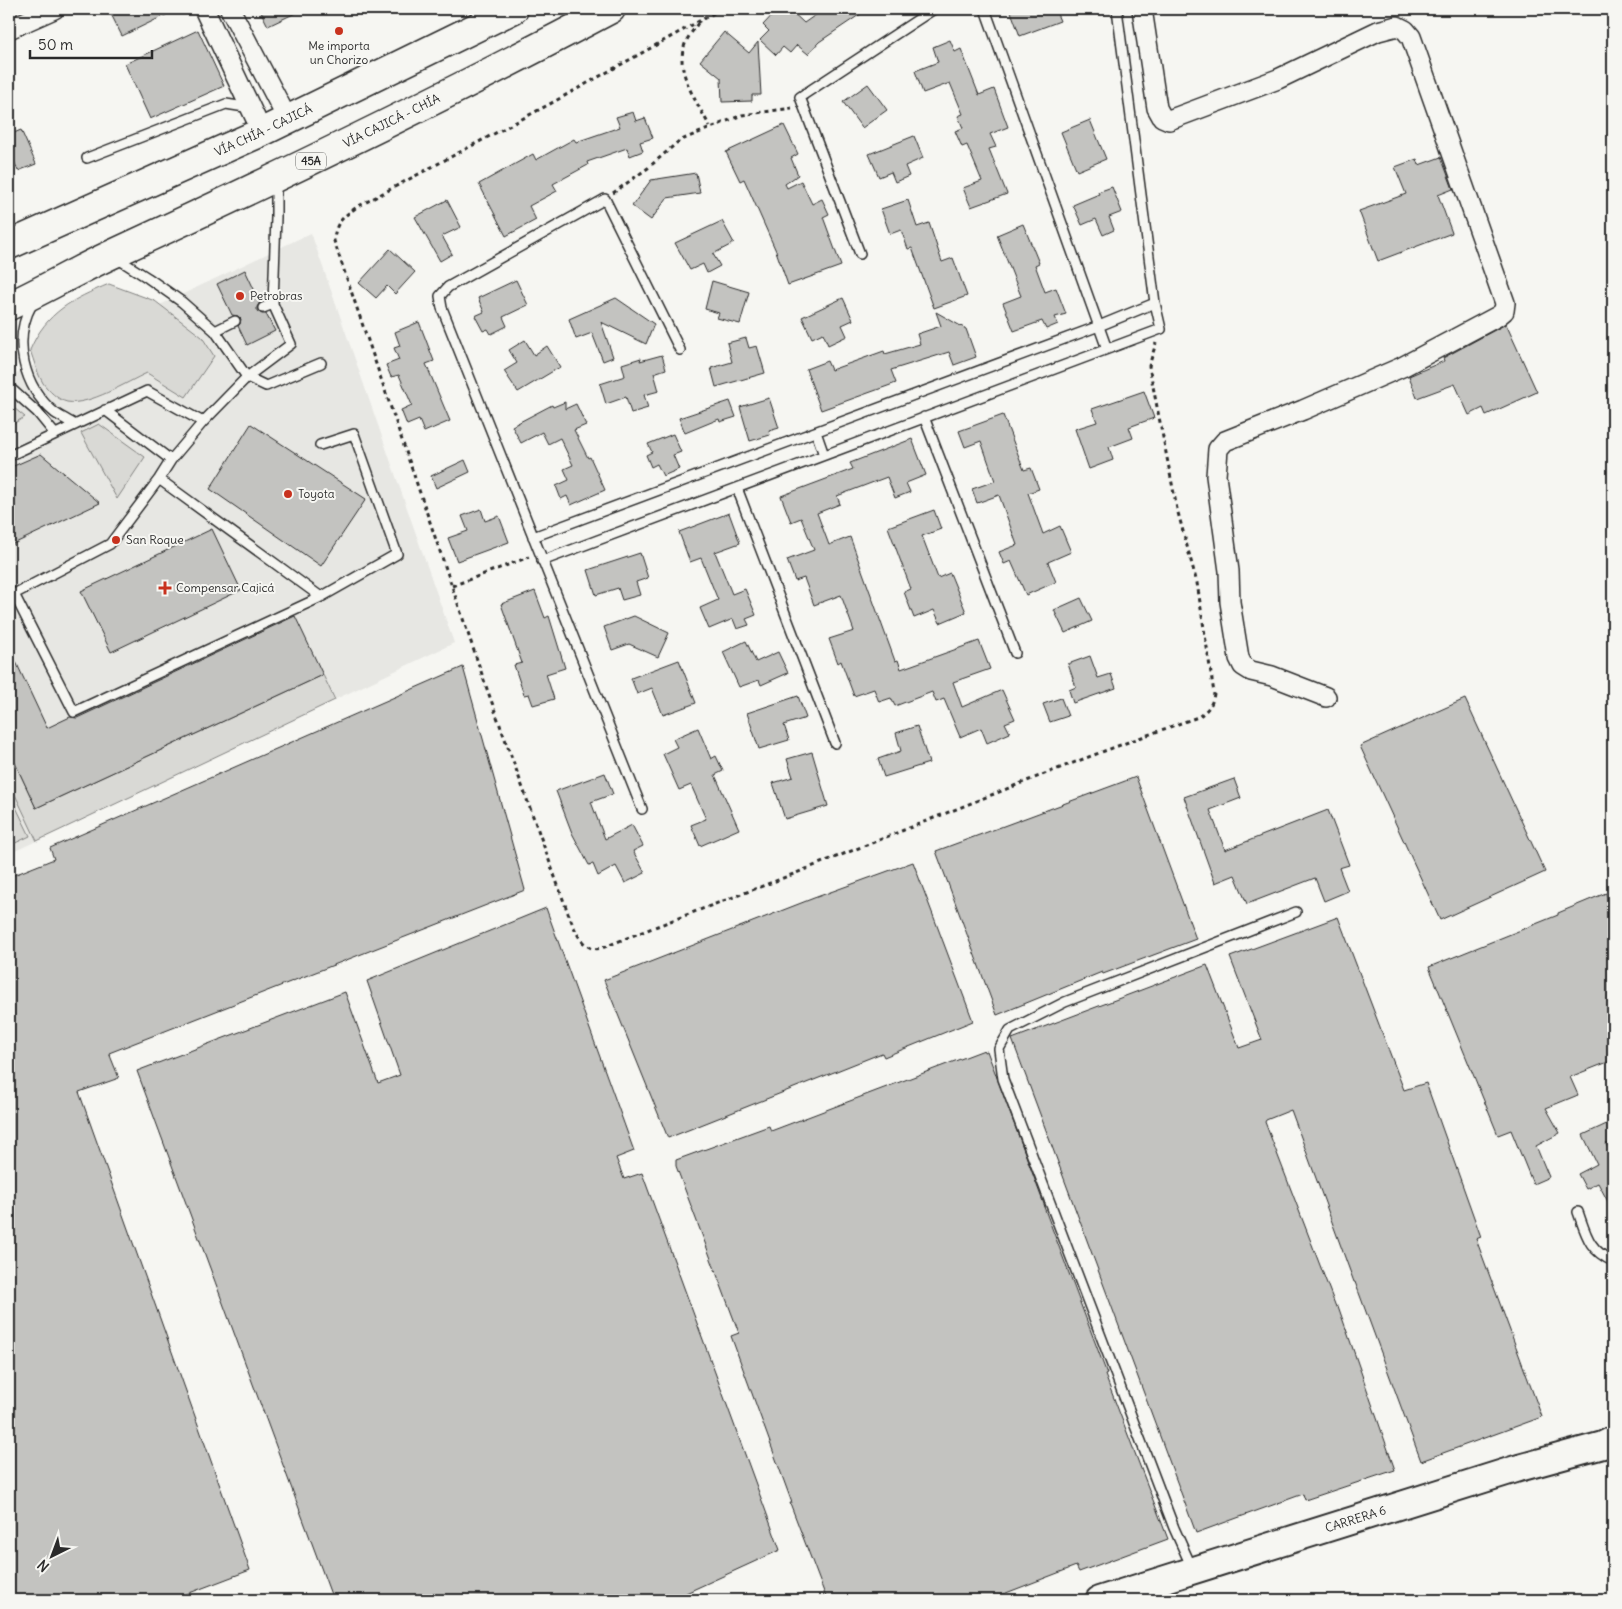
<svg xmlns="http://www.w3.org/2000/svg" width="1622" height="1609" font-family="Delius,sans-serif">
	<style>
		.built { fill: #e7e7e3 }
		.green { fill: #d9d9d5; stroke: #828280 }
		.building { fill: #c3c3c0; stroke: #2b2b2b }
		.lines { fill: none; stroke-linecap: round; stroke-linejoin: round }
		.service-casing { stroke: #2b2b2b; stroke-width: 12 }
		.minor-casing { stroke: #2b2b2b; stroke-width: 22 }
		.secondary-casing { stroke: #2b2b2b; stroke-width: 30 }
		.trunk-casing { stroke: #2b2b2b; stroke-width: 31 }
		.path { stroke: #2b2b2b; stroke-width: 3; stroke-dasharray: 4 4; stroke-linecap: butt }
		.service { stroke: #f6f6f2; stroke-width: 9 }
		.minor { stroke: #f6f6f2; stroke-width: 19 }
		.secondary { stroke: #f6f6f2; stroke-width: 26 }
		.trunk { stroke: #f6f6f2; stroke-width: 28 }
		.poi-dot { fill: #c8321e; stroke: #f6f6f2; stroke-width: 2 }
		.labels { text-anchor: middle; stroke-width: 4; stroke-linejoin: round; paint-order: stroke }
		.shield { fill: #f6f6f2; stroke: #686867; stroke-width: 1 }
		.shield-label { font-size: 11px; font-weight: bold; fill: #2b2b2b }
		.poi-label { font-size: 12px; fill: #2b2b2b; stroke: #f6f6f2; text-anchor: start }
		.street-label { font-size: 12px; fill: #2b2b2b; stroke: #f6f6f2 }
	</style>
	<rect width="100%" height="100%" fill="#f6f6f2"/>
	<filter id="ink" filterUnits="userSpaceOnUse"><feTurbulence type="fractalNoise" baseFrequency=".02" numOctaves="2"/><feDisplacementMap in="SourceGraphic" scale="10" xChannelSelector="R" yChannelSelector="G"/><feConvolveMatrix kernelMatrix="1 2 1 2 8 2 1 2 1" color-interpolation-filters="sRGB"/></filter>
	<g filter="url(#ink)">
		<path class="built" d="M311 233 454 643 9 854V377Z"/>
		<path class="green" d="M109 284 155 301 202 337 214 356 186 397 147 373C127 382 89 406 67 402 58 400 48 390 43 383 37 373 34 361 30 350 46 312 73 299 109 284Z
			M9 404 25 417 9 426Z
			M99 424 145 457 117 499 81 433Z
			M323 675 335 700 37 841 9 782V750L36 808Z
			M11 797 30 836 9 846V798Z"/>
		<path class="building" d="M121 9H178L122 36 111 14Z
			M268 9H304L268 26 261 12Z
			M778 9H789L804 23 824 9H868L819 42 808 54 797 45 790 53 783 47 776 55 760 40 769 31 763 25Z
			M1010 9H1055L1060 21 1020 36Z
			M198 30 224 86 150 119 125 64Z
			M724 32 749 53 758 42 761 95H752V101L722 102 721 78 700 61Z
			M950 40 955 52 961 49 979 95 994 89 1008 127 990 134 996 147 989 149 1007 194 971 207 963 188 982 181 967 145 962 147 955 131 963 128 958 116 963 114 950 83 923 93 915 71 938 62 933 47Z
			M868 84 887 110 862 128 843 102Z
			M633 112 636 121 645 118 653 138 640 142 643 151 630 156 627 148 587 162 588 165 553 184 557 191 529 206 536 220 506 236 479 184 533 154 536 160 574 139 576 142 620 127 616 117Z
			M1090 120 1106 159 1077 171 1061 132Z
			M784 125 798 154 791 158 798 175 785 184 787 188 801 181 812 204 822 199 829 214 823 217 841 266 788 285 776 251 744 179 740 181 726 152Z
			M21 130 36 164 18 171 9 149V135Z
			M914 136 923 158 905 166 909 176 895 182 891 172 879 177 869 154Z
			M1441 157 1453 189 1438 195 1452 233 1378 261 1359 211 1406 194 1395 167 1417 159 1419 165Z
			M696 173 700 193 667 198 651 220 632 206 651 180Z
			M1112 187 1122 212 1109 217 1114 230 1103 235 1096 219 1082 225 1073 205 1099 194 1098 192Z
			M447 200 461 227 442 236 452 254 440 261 415 217Z
			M908 200 917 227 929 223 942 262 953 258 967 296 934 308 912 248 908 249 901 230 890 234 881 209Z
			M722 221 734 243 713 254 720 266 707 273 703 264 690 270 675 243Z
			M1023 224 1039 263 1035 265 1045 292 1056 288 1066 314 1055 317 1058 324 1046 329 1042 321 1014 331 1003 303 1021 296 997 235Z
			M390 249 415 272 395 294 387 286 376 298 359 283Z
			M245 270 260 302 257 307V311L262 314H266L275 331 247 345 238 326 240 324 241 319 238 316 232 315 217 284Z
			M516 280 528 305 503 317 507 326 491 334 488 329 483 331 475 316 484 312 478 298Z
			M712 281 749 292 740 324 717 318 719 313 705 309Z
			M616 298 654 324 646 344 601 322 613 357 603 361 592 333 576 339 569 319Z
			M843 298 853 320 842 325 847 336 828 345 823 333 812 338 802 317Z
			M936 312 966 329 976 357 954 365 949 352 891 370 896 383 821 410 806 369 827 361 831 370 884 351 885 354 920 344 917 334 941 326Z
			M419 322 434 361 426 364 450 421 424 432 419 420 407 425 401 410 412 405 399 375 391 377 386 365 399 360 394 348 400 346 395 332Z
			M1506 324 1537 392 1486 415 1483 408 1469 415 1455 384 1417 398 1409 376 1444 361 1443 358Z
			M746 338 749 348 757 346 765 373 716 387 711 368 732 362 727 343Z
			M525 340 534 355 547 346 560 367 518 392 504 371 517 363 509 350Z
			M662 355 666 369 654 373 659 391 644 395 648 408 631 413 626 397 606 404 600 384 625 376 622 364 641 358 640 361Z
			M1144 391 1154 418 1129 427 1133 438 1109 447 1113 460 1089 469 1075 429 1097 422 1092 409Z
			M769 398 779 428 769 431 770 435 750 441 740 407Z
			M730 401 736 417 720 422 719 419 685 433 679 418Z
			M565 402V409L576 404 586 425 574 430 588 458 590 457 605 490 571 505 567 496 561 499 556 486 569 480 564 469 573 465 560 438 548 444 542 432 521 443 512 426 552 405 553 407Z
			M1003 415 1024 470 1031 468 1039 489 1028 493 1043 534 1060 526 1071 552 1048 562 1056 582 1026 595 1011 561 1004 564 999 552 1017 545 999 495 977 503 972 489 995 481 981 441 965 447 959 431Z
			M251 424 366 499 321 566 210 489Z
			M673 434 681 452 673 455 679 469 663 476 657 464 651 467 646 455 652 452 648 444Z
			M912 439 926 475 906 483 910 492 895 498 887 477 837 496 840 504 817 513 829 545 850 537 895 661 898 660 901 669 979 641 990 669 953 682 962 707 1002 690 1015 719 1005 723 1010 733 987 743 981 728 960 737 944 699 936 702 932 692 895 706 891 698 879 702 874 689 854 696 841 661 838 663 829 639 854 631 841 595 814 605 804 578 795 581 787 560 814 550 801 518 791 522 781 496 853 469 850 463Z
			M41 454 100 503 9 546V468Z
			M465 460 470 472 436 488 431 476Z
			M481 509 485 521 499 516 509 542 457 561 448 538 468 531 462 516Z
			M934 510 941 529 922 536 938 578 950 573 966 612 940 623 934 610 914 618 904 592 911 589 888 527Z
			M729 513 740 543 715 552 732 594 745 589 756 615 746 619 749 625 737 629 733 619 709 629 700 608 718 600 701 558 690 562 679 532Z
			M212 529 241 590 111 652 81 591Z
			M640 553 648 578 636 582 640 595 622 600 618 588 596 595 588 570Z
			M535 591 545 618 549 616 565 668 546 674 554 699 533 705 529 694 524 695 514 665 522 663 501 604Z
			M1081 598 1092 621 1065 633 1054 610Z
			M295 616 323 675 36 808 9 750V647L47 728 70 717 77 718Z
			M634 616 669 633 658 657 629 644 612 650 604 627Z
			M746 641 756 662 778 652 788 673 761 685 759 680 739 687 723 652Z
			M1090 656 1098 678 1111 674 1116 688 1073 703 1069 690 1076 687 1068 664Z
			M679 660 696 703 663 715 652 688 637 694 631 678Z
			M463 667 525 890 109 1053 119 1078 79 1092 250 1570 171 1600H9V877L54 859 50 848Z
			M798 696 806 718 784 725 789 740 759 749 747 713Z
			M1061 698 1068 716 1050 722 1043 704Z
			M1465 699 1545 872 1440 920 1360 746Z
			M917 726 929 763 884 777 878 759 901 751 896 733Z
			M698 728 711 759 716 756 723 771 715 775 739 829 700 846 691 825 706 819 691 785 679 790 663 754 677 747 673 739Z
			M812 752 828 806 785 819 773 783 793 777 787 759Z
			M605 773 613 794 591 802 605 839 632 825 643 846 633 851 645 873 625 883 616 866 598 876 593 864 589 865 572 833 556 791Z
			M1136 777 1196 939 1103 974 1102 972 997 1015 936 851Z
			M1234 779 1241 798 1210 810 1225 850 1328 810 1349 865 1339 868 1348 891 1324 901 1315 878 1247 904 1235 875 1215 883 1184 797Z
			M913 862 973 1021 884 1057 882 1053 668 1138 604 980 814 898Z
			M1606 893 1613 911V1060L1570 1077 1578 1095 1546 1108 1560 1133 1536 1146 1549 1177 1533 1184 1511 1130 1498 1135 1496 1130 1429 967 1558 915V913Z
			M546 908 634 1151 616 1158 624 1179 642 1173 780 1550 686 1593 689 1600H333L137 1071 345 992 378 1083 400 1075 367 981Z
			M1338 917 1404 1090 1426 1083 1481 1237 1476 1239 1542 1417 1421 1461 1355 1282H1354L1291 1110 1266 1120 1265 1122 1336 1307 1338 1306 1395 1470 1305 1500 1303 1494 1196 1533 1012 1039 1207 965 1239 1048 1262 1040 1230 957Z
			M984 1050V1052L987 1051 996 1075 1045 1207H1044L1107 1374 1105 1375 1168 1539 1079 1572 1076 1566 988 1600H827L790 1503H792L731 1336 739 1333 676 1166V1160L769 1126 771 1131Z
			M1613 1121V1141L1606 1144 1613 1158V1211L1598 1183 1586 1189 1578 1174 1597 1164 1583 1135Z"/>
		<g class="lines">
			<g class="service-casing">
				<path id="service" d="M985 9 1107 349
					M87 158 226 104 251 108
					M860 254 800 97 934 9
					M115 257 148 278 182 302 215 331 235 321
					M32 304C12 340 23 387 55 413 61 417 69 421 75 425
					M273 304 291 344 247 377 266 386 321 363
					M263 308 273 304 276 217V182
					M215 331 247 377 203 422 171 460 159 479 110 544 14 594 74 712 321 597 397 554 354 434 320 445
					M9 387 37 412 55 434
					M105 410 171 460
					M924 417 1015 653
					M816 432 824 455
					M9 456 147 391 203 422
					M159 479 321 597
					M737 488 835 743
					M533 537 1099 326 1155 303
					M542 561 1161 329 1155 303 1117 9
					M642 809 442 308 440 296 448 287 605 199 680 350
					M1578 1212C1586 1234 1589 1251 1613 1261
					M1192 1568 1174 1528 1003 1079 999 1049 1010 1030 1065 1002 1296 912"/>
			</g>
			<g class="minor-casing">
				<path id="minor" d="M204 9 262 132
					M230 9 288 120
					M1142 9 1157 108 1162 117 1169 120 1278 79 1378 31 1397 26 1405 30 1411 37 1505 303 1504 311 1498 316 1402 367 1303 410 1225 441 1218 449 1216 476 1229 571 1230 602 1239 658 1243 666 1251 671 1272 676 1326 697
					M9 29 54 9"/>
			</g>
			<g class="secondary-casing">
				<g id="secondary">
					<path id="s1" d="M1099 1600 1519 1468 1603 1445 1613 1440"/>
				</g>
			</g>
			<g class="trunk-casing">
				<g id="trunk">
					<path id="s2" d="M9 245 262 132 514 9"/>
					<path id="s3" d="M9 306C46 289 81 268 117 252 284 175 449 95 611 9"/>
				</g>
			</g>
			<path class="path" d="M721 9 548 105 357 207C343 217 335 222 334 241L487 689 568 913C575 928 581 953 602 948 678 917 755 890 831 859 953 811 1074 760 1198 717 1207 711 1213 705 1214 693L1197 583 1177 509 1149 366 1156 343
				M698 23C693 31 686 39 684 47 675 73 699 105 710 127
				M613 193 648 168 679 141 742 115 792 108
				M452 586 529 557"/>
			<use href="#service" class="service"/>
			<use href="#minor" class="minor"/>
			<use href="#secondary" class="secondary"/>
			<use href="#trunk" class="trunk"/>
		</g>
	</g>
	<g class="poi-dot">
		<circle cx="339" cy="31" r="5"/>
		<circle cx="240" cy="296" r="5"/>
		<circle cx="288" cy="494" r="5"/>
		<circle cx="116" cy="540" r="5"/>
		<path d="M162.5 580.5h5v5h5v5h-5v5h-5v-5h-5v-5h5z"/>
	</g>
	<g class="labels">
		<rect class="shield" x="296" y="152.5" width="30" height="17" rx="4"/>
		<g class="shield-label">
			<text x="311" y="165">45A</text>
		</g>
		<g class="poi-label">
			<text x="339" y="50" text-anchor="middle">Me importa<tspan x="339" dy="14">un Chorizo</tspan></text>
			<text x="250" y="300">Petrobras</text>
			<text x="298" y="498">Toyota</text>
			<text x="126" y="544">San Roque</text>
			<text x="176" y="592">Compensar Cajicá</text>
		</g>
		<g class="street-label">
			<text dy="4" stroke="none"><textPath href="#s3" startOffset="425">VÍA CAJICÁ - CHÍA</textPath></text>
			<text dy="4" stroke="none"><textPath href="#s2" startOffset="279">VÍA CHÍA - CAJICÁ</textPath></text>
			<text dy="4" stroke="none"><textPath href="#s1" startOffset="269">CARRERA 6</textPath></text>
		</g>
	</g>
	<rect width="1622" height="1609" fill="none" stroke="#f6f6f2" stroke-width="30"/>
	<rect x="15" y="15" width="1592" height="1579" fill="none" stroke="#2b2b2b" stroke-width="2" filter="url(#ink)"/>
	<g transform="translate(52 1556) rotate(222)" stroke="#f6f6f2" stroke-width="4" paint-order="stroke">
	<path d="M0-4L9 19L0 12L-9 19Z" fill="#2b2b2b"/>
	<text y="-8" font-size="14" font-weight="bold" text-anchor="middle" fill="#2b2b2b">N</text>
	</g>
	<path d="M30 50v8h122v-8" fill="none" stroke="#2b2b2b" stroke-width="2.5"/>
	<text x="38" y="50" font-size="15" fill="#2b2b2b" stroke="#f6f6f2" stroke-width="4" paint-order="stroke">50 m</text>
</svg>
